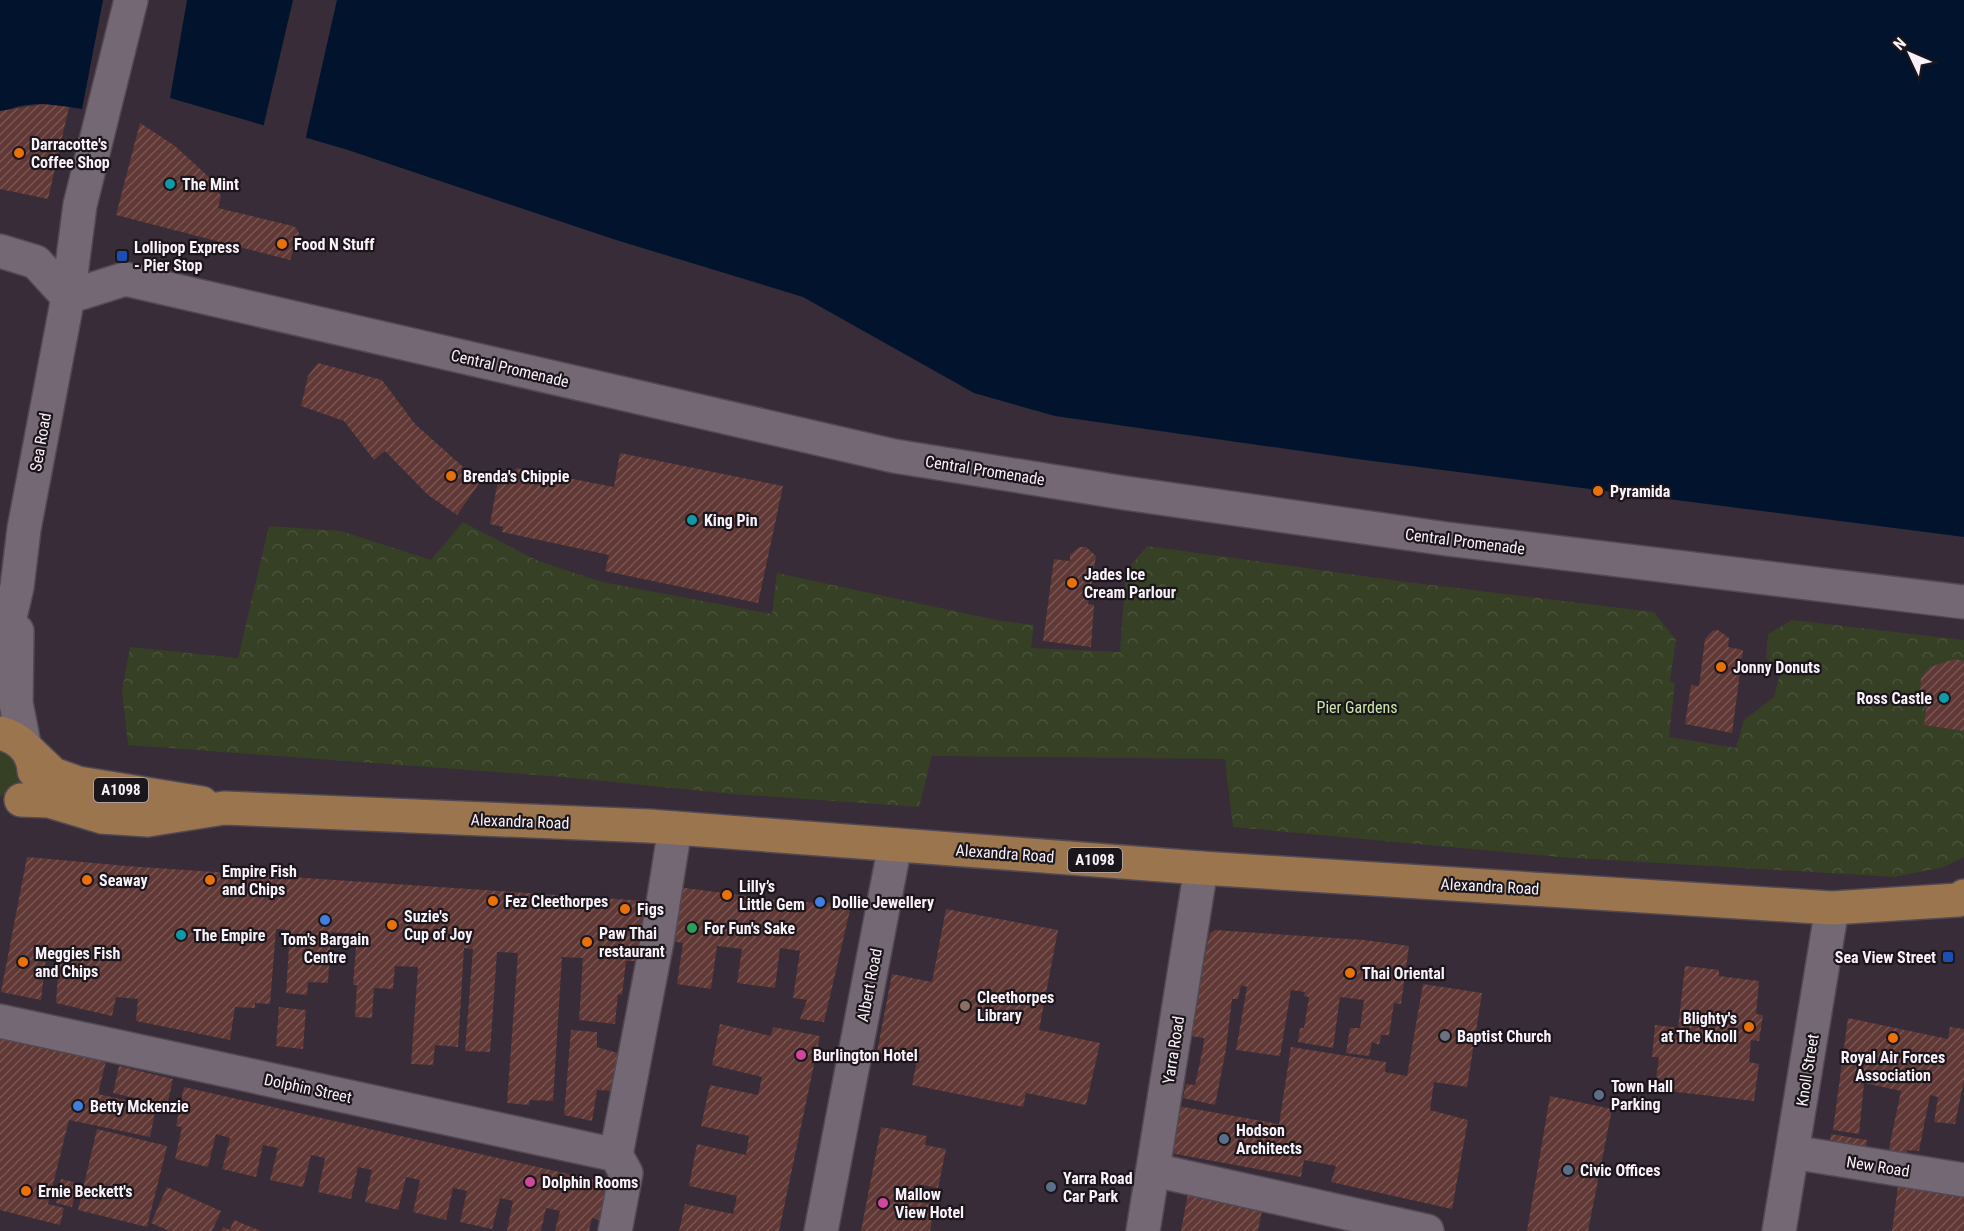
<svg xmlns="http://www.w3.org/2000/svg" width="1964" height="1231" font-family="'Roboto Condensed',sans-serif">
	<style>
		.grass { fill: #354025 }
		.park { fill: url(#park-crowns) }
		.water { fill: #02142d }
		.pier { fill: #372c38 }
		.building { fill: url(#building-hatch) }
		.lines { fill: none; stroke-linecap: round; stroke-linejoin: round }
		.minor-casing { stroke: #524953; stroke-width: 36 }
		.major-casing { stroke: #524953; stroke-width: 36 }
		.minor { stroke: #746875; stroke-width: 33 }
		.major { stroke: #9b754d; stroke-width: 33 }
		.food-dot { fill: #e8710a; stroke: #1b161b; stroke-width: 2 }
		.culture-dot { fill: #0f9aa8; stroke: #1b161b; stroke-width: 2 }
		.transit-dot { fill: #1a4fb4; stroke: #1b161b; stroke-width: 2 }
		.shop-dot { fill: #3f7fe0; stroke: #1b161b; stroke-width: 2 }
		.leisure-dot { fill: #2e9e5b; stroke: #1b161b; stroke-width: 2 }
		.education-dot { fill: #8d6e63; stroke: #1b161b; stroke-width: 2 }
		.worship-dot { fill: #6b7280; stroke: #1b161b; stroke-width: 2 }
		.hotel-dot { fill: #d1479c; stroke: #1b161b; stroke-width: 2 }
		.service-dot { fill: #5c6f8a; stroke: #1b161b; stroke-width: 2 }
		.labels { text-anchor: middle; stroke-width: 4.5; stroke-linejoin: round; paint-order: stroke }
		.shield { fill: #1b161b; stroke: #b6afb6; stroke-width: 1.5 }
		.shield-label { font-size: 15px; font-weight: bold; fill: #f8f1f8 }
		.poi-label { font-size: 16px; font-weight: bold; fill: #f8f1f8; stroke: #1b161b; text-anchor: start }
		.street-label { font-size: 16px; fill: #f8f1f8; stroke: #1b161b }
		.park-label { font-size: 16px; fill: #cbe7a9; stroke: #1b161b }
	</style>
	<defs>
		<pattern id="park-crowns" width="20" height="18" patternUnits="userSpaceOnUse" patternTransform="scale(1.5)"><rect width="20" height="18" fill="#354025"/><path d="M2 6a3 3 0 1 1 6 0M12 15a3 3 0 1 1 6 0" fill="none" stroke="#49533b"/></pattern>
		<pattern id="building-hatch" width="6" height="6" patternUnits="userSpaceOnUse" patternTransform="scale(1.5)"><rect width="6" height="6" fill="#603835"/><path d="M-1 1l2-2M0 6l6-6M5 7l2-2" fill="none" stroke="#785553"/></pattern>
	</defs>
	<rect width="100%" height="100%" fill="#372c38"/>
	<path class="grass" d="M0 745 8 748 22 775 18 785 0 797Z"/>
	<path class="park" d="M463 522 536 560 602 582 772 614 777 573 1001 621 1034 625 1031 648 1120 652 1126 571 1147 546 1399 581 1654 612 1676 640 1670 681 1675 683 1669 737 1736 748 1744 720 1774 697 1780 674 1766 658 1768 634 1792 620 1964 640V857L1944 867 1895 877 1558 857 1233 827 1225 759 932 756 919 807 732 794 563 777 128 745 122 691 130 647 238 658 269 526 341 531 431 560Z"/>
	<path class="water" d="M0 0H103L82 109C53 105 26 99 0 114Z
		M187 0H1964V537L1357 459 1055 416 974 393 803 297 613 239 348 150 170 98Z"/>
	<path class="pier" d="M293 0H337L305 141 263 128Z"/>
	<path class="building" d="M43 104 69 107 48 199 0 189V111Z
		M140 123 175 146 211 179 221 196 218 208 293 226 297 229 299 234 290 260 116 215Z
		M318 363 382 380 415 424 480 482 457 515 428 495 385 451 374 460 344 421 301 406 308 376Z
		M620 453 783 486 758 603 605 571 609 555 502 532 503 527 490 524 498 480 513 484 516 468 614 487Z
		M1079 547H1086L1096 556 1088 604 1094 605 1091 647 1043 641 1054 559 1070 561V555Z
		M1718 630 1729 638 1728 647 1743 650 1732 733 1685 724 1691 685 1699 686 1705 639 1712 631Z
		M1955 659 1964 661V731L1924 725 1927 704 1920 692 1921 678 1930 667Z
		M27 857 127 866 647 901 636 961H626L622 995 618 994 615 1024 579 1020 583 958 562 957 553 1101 530 1100 529 1105 507 1103 518 953 497 952 490 1052 465 1051 473 949 464 948 458 1047 435 1045 433 1065 411 1064 418 967 395 966 393 989 374 988 372 1018 355 1017 357 985H353L357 934 331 932 328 983 308 982 307 995 286 993 290 930 276 929 270 1004 255 1003V1008L235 1007 230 1040 136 1021 138 999 116 997 112 1016 56 1003 59 959 46 957 41 1000 1 992Z
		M677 887 792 902 842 903 850 910 824 1022 800 1019 807 1000 793 998 800 951 780 948 775 988 737 983 742 949 717 946 711 989 677 984 683 943 670 941Z
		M946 909 1058 930 1039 1030 1100 1043 1086 1105 1026 1093 1023 1107 912 1085 917 1060 877 1052 892 974 932 982Z
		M1215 930 1364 940 1409 946 1401 1004 1394 1003 1389 1035H1381L1379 1045 1372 1042 1369 1056 1346 1053 1350 1028H1360L1364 1000 1340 997 1333 1048 1298 1042 1300 1028H1304L1309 997 1304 996 1305 992 1291 990 1280 1056 1236 1050 1247 987 1241 985 1238 999H1232L1226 1049 1215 1105 1183 1098 1186 1084 1195 1085 1203 1048 1204 1038 1191 1036 1208 940 1210 933Z
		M1685 966 1719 970V976L1759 981 1756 1014 1763 1015 1759 1041 1751 1040 1749 1062 1759 1064 1754 1101 1668 1091 1669 1081 1656 1079 1659 1057H1652L1655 1025 1678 1028Z
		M1423 984 1482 993 1467 1087 1434 1082 1430 1110 1468 1120 1452 1209 1331 1182 1336 1166 1304 1160 1301 1177 1170 1153 1178 1106 1279 1124 1291 1047 1386 1062 1385 1072 1407 1076Z
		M279 1007 306 1010 303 1049 276 1046Z
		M1848 1018 1948 1039 1950 1027 1964 1029V1080L1955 1124 1934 1122 1938 1097 1930 1095 1919 1151 1907 1150 1905 1162 1888 1153 1901 1091 1864 1083 1859 1134 1833 1130Z
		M720 1024 771 1036 773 1027 820 1036 779 1231H679L685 1204 733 1214 737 1196 689 1186 697 1144 746 1155 749 1136 701 1126 710 1085 758 1095 762 1077 712 1065Z
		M571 1030 597 1032V1047L621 1054 615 1091 597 1090 592 1121 564 1115Z
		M0 1038 106 1061 98 1094 156 1107 150 1137 69 1120 48 1204 64 1208 60 1225 0 1210Z
		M119 1066 173 1079 167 1106 113 1093Z
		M184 1087 608 1183 599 1220 592 1218 589 1231H555L560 1211 546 1208 541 1231H507L513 1201 500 1198 492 1229 460 1222 467 1191 453 1188 446 1220 413 1212 420 1180 406 1177 398 1210 365 1202 372 1170 358 1167 351 1199 318 1192 325 1158 311 1155 303 1187 270 1180 278 1148 263 1145 256 1177 222 1169 230 1138 216 1134 208 1167 175 1159 182 1127 176 1126Z
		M1550 1096 1612 1109 1588 1231H1527Z
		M881 1127 927 1136 925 1145 946 1149 938 1188 917 1184 913 1201 935 1205 930 1231H861Z
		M97 1129 167 1146 147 1227 78 1210Z
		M1831 1134 1867 1140 1865 1154 1829 1149Z
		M61 1179 77 1183 72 1207 56 1203Z
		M1898 1186 1964 1198V1231H1892Z
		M167 1187 221 1211 212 1231H169L151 1223Z
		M1189 1188 1262 1210 1258 1231H1181Z
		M234 1220 261 1231H221L223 1227 230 1230Z"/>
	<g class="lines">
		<g class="minor-casing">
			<path id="minor" d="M0 251 36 262 68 297 125 279 894 456 1125 493 1447 539 1964 602
				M17 631 16 703 24 744
				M0 660 17 587 24 529 68 297 80 205 131 0
				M0 1021 616 1155
				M1792 1152 1964 1180
				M1154 1170 1427 1231
				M615 1231 626 1173 616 1155 657 941 675 828
				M821 1231 895 845
				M1143 1231 1201 868
				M1779 1231 1832 908"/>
		</g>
		<g class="major-casing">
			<path id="major" d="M0 733C19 738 33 750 34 771
				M28 750 53 774 78 783 202 803
				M21 800 49 801 102 817 148 820 224 808 649 826 1201 868 1832 908 1958 900 1964 896"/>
		</g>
		<use href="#minor" class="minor"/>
		<use href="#major" class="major"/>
	</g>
	<g class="food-dot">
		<circle cx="19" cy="153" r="6"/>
		<circle cx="282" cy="244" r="6"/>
		<circle cx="451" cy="476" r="6"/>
		<circle cx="1598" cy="491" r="6"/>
		<circle cx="1072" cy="583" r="6"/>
		<circle cx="1721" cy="667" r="6"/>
		<circle cx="87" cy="880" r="6"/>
		<circle cx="210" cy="880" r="6"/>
		<circle cx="727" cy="895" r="6"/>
		<circle cx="493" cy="901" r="6"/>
		<circle cx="625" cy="909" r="6"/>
		<circle cx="392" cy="925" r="6"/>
		<circle cx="587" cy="942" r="6"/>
		<circle cx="23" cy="962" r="6"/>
		<circle cx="1350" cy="973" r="6"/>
		<circle cx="1749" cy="1027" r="6"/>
		<circle cx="1893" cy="1038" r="6"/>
		<circle cx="26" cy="1191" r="6"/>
	</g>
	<g class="culture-dot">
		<circle cx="170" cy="184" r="6"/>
		<circle cx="692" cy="520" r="6"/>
		<circle cx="1944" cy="698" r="6"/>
		<circle cx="181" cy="935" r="6"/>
	</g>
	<g class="transit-dot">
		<rect x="116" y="250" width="12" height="12" rx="3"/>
		<rect x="1942" y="951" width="12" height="12" rx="3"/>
	</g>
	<g class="shop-dot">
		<circle cx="820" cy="902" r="6"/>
		<circle cx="325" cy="920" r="6"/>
		<circle cx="78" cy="1106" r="6"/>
	</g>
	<circle class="leisure-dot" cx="692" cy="928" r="6"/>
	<circle class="education-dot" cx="965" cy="1006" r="6"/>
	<circle class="worship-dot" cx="1445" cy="1036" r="6"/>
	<g class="hotel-dot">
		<circle cx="801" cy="1055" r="6"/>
		<circle cx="530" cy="1182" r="6"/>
		<circle cx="883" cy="1203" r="6"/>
	</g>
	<g class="service-dot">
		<circle cx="1599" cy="1095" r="6"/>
		<circle cx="1224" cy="1139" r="6"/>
		<circle cx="1568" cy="1170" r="6"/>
		<circle cx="1051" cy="1187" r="6"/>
	</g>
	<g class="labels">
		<g class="shield">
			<rect x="94" y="778" width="54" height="24" rx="4.5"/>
			<rect x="1068" y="848" width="54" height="24" rx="4.5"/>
		</g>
		<g class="shield-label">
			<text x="121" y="795">A1098</text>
			<text x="1095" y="865">A1098</text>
		</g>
		<g class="poi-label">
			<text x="31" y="150">Darracotte's<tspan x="31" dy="18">Coffee Shop</tspan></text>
			<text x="182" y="190">The Mint</text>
			<text x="294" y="250">Food N Stuff</text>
			<text x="134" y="253">Lollipop Express<tspan x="134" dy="18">- Pier Stop</tspan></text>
			<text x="463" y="482">Brenda's Chippie</text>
			<text x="1610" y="497">Pyramida</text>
			<text x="704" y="526">King Pin</text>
			<text x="1084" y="580">Jades Ice<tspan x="1084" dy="18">Cream Parlour</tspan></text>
			<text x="1733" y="673">Jonny Donuts</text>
			<text x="1932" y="704" text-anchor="end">Ross Castle</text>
			<text x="222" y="877">Empire Fish<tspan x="222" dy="18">and Chips</tspan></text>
			<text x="99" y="886">Seaway</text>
			<text x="739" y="892">Lilly’s<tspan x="739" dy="18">Little Gem</tspan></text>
			<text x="505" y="907">Fez Cleethorpes</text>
			<text x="832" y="908">Dollie Jewellery</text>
			<text x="637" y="915">Figs</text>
			<text x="404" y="922">Suzie's<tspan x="404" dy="18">Cup of Joy</tspan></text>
			<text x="704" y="934">For Fun's Sake</text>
			<text x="599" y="939">Paw Thai<tspan x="599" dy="18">restaurant</tspan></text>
			<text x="193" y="941">The Empire</text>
			<text x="325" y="945" text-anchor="middle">Tom's Bargain<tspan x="325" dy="18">Centre</tspan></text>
			<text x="35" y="959">Meggies Fish<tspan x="35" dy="18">and Chips</tspan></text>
			<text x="1936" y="963" text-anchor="end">Sea View Street</text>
			<text x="1362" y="979">Thai Oriental</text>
			<text x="977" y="1003">Cleethorpes<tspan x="977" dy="18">Library</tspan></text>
			<text x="1737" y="1024" text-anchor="end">Blighty's<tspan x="1737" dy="18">at The Knoll</tspan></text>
			<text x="1457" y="1042">Baptist Church</text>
			<text x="813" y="1061">Burlington Hotel</text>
			<text x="1893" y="1063" text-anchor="middle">Royal Air Forces<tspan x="1893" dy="18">Association</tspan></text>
			<text x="1611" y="1092">Town Hall<tspan x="1611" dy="18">Parking</tspan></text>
			<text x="90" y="1112">Betty Mckenzie</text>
			<text x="1236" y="1136">Hodson<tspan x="1236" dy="18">Architects</tspan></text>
			<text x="1580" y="1176">Civic Offices</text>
			<text x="1063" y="1184">Yarra Road<tspan x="1063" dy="18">Car Park</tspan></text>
			<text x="542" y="1188">Dolphin Rooms</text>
			<text x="38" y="1197">Ernie Beckett's</text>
			<text x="895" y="1200">Mallow<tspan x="895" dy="18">View Hotel</tspan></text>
		</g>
		<g class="street-label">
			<text transform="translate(510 368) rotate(13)" y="6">Central Promenade</text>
			<text transform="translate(40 442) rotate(-80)" y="6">Sea Road</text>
			<text transform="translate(985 470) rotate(9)" y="6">Central Promenade</text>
			<text transform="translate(1465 541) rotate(7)" y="6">Central Promenade</text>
			<text transform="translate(520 821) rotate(2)" y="6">Alexandra Road</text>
			<text transform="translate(1005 853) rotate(4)" y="6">Alexandra Road</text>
			<text transform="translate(1490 886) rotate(3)" y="6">Alexandra Road</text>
			<text transform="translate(869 985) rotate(-79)" y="6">Albert Road</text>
			<text transform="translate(1173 1050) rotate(-81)" y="6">Yarra Road</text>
			<text transform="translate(1807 1070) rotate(-81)" y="6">Knoll Street</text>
			<text transform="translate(308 1088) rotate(12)" y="6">Dolphin Street</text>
			<text transform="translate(1878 1166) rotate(9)" y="6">New Road</text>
		</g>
		<g class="park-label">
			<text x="1357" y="713">Pier Gardens</text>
		</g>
	</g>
	<g transform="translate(1910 54) rotate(314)" stroke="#1b161b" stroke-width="4.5" paint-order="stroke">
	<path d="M0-4.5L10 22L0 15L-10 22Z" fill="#f8f1f8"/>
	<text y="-9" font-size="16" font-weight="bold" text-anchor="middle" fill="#f8f1f8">N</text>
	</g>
</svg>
